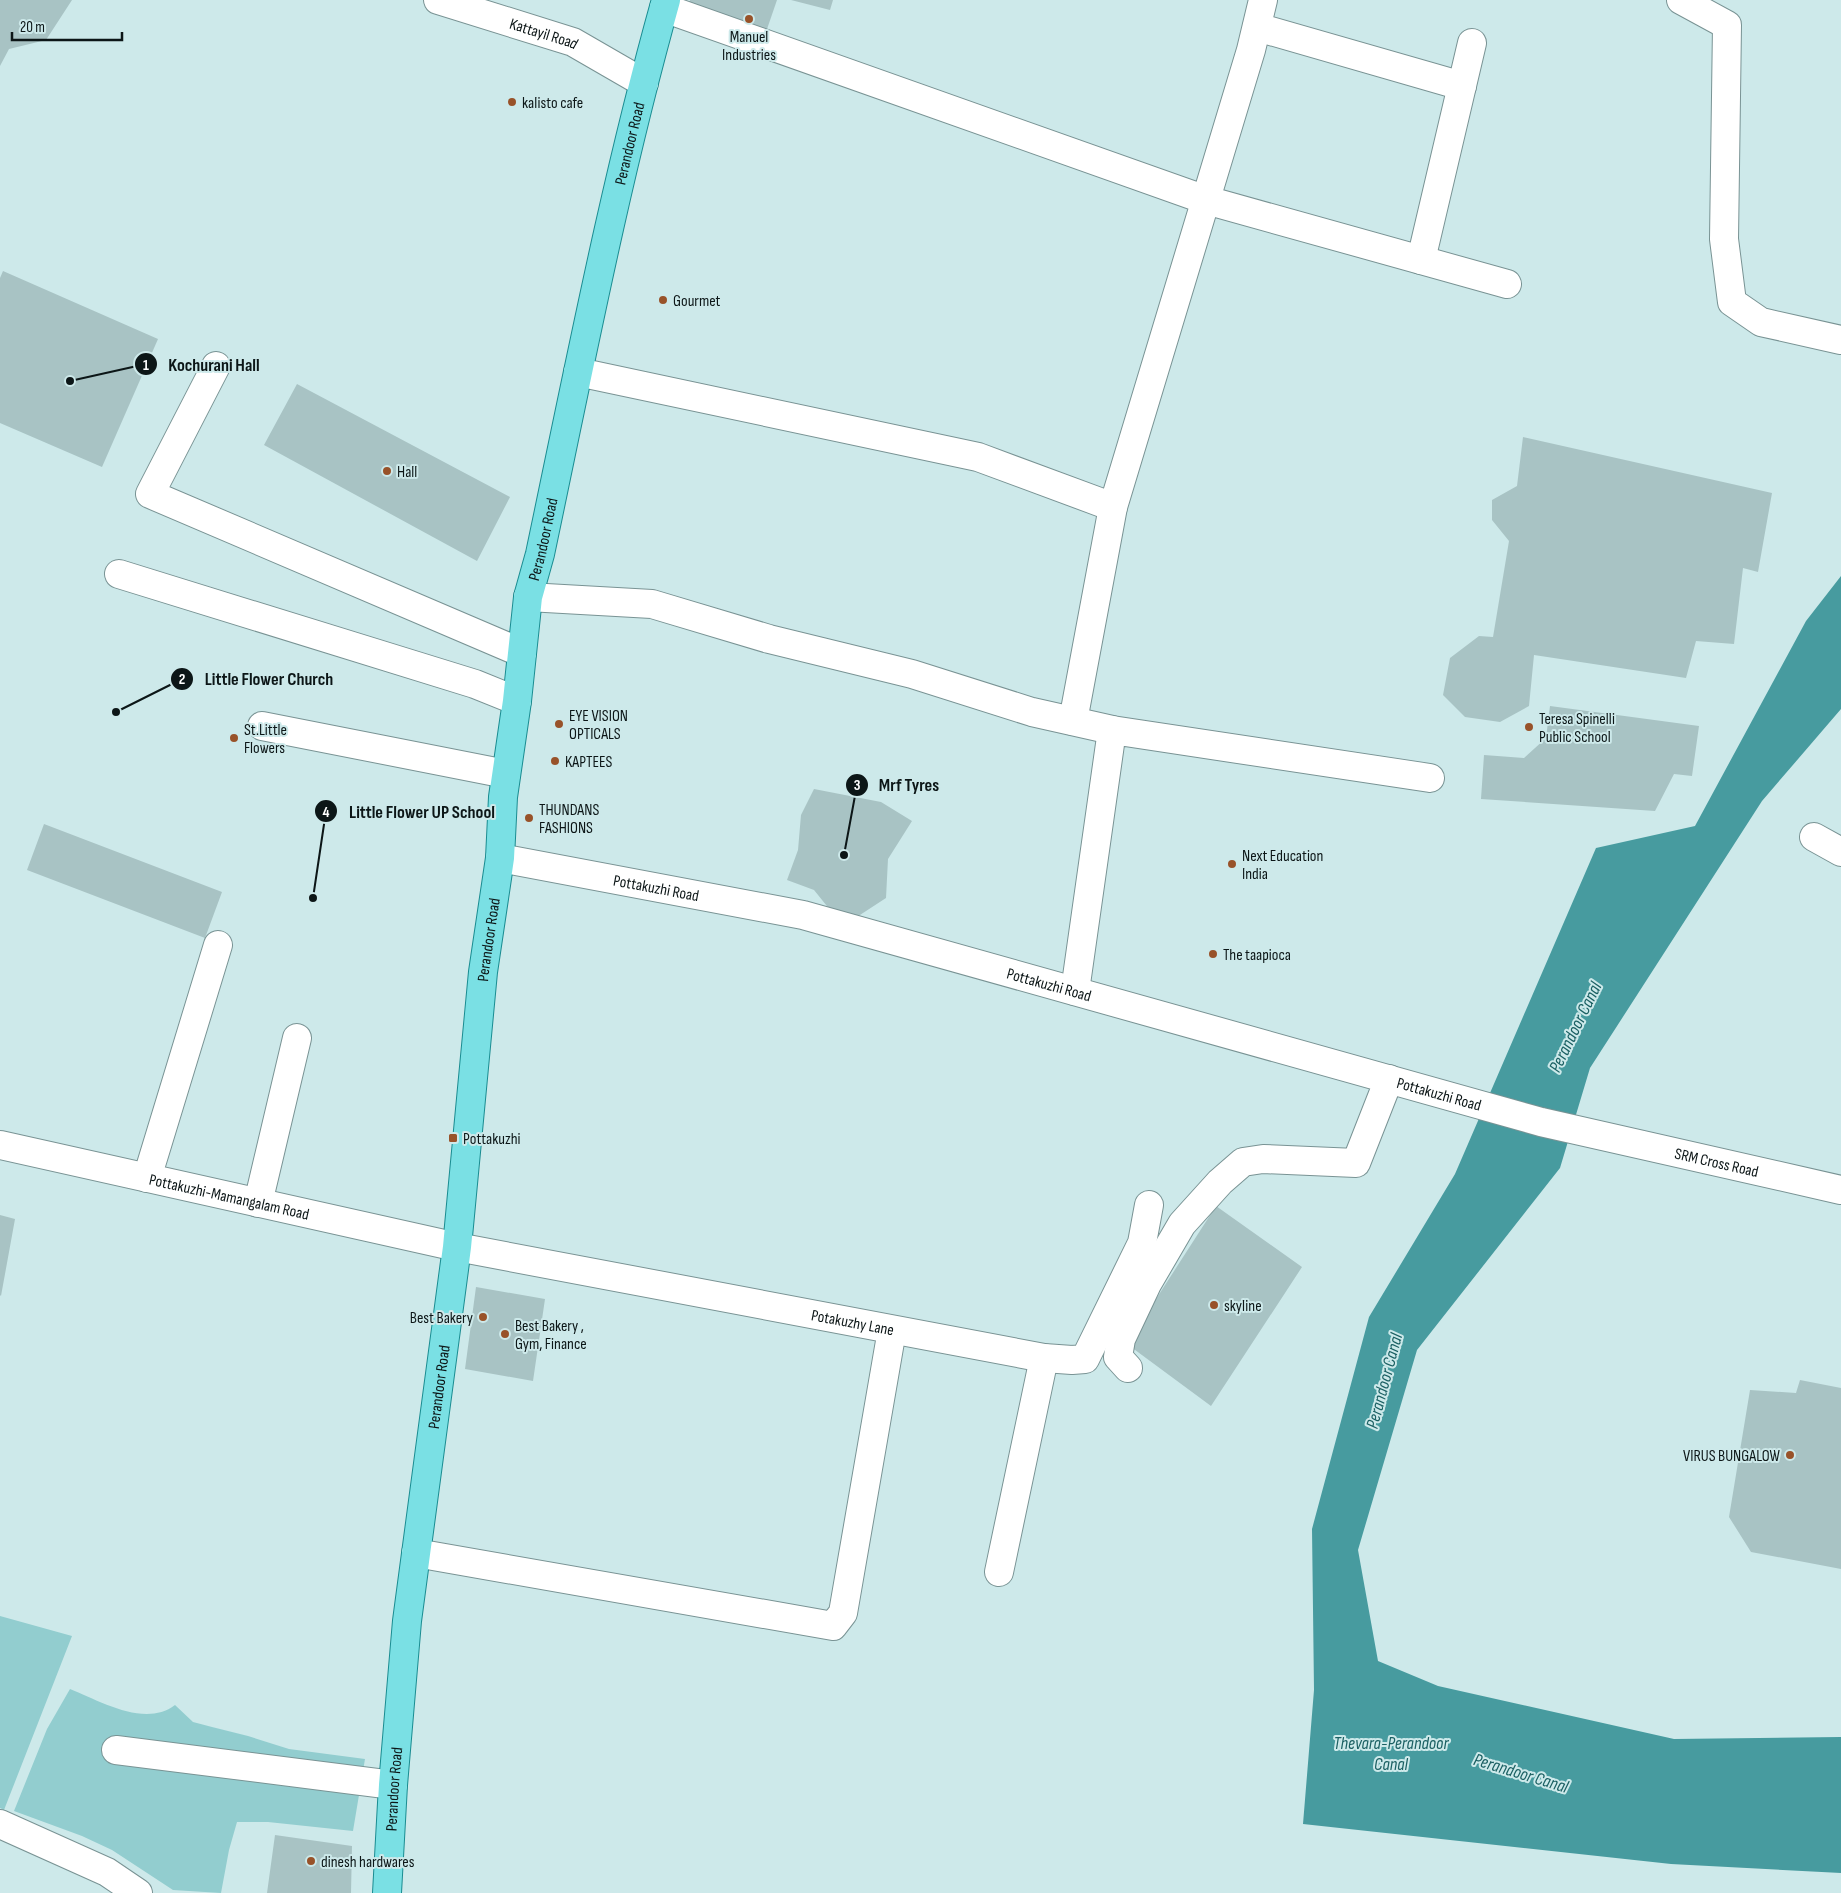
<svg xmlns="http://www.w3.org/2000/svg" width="1841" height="1893" font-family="'Sofia Sans Condensed',sans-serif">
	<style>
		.green { fill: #92cdcf }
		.water { fill: #479b9f }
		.building { fill: #a8c3c4 }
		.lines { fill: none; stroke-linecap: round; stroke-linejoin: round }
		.minor-casing { stroke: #799394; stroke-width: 30 }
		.major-casing { stroke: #1a8c91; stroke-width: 30 }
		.minor { stroke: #fff; stroke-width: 28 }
		.major { stroke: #7ae0e4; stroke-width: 28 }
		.poi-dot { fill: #985229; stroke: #cde9ea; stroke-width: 2 }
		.labels { text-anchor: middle; stroke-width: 4; stroke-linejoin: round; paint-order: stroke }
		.street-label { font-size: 16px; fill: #0c1617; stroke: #cde9ea }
		.poi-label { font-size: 16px; fill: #0c1617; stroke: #cde9ea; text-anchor: start }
		.water-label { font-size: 18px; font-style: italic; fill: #1b6063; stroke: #cde9ea }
		.leader { fill: none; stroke: #0c1617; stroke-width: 2 }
		.callout-dot { fill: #0c1617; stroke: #cde9ea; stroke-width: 2 }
		.mark-label { font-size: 15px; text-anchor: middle; font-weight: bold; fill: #fff }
		.callout-label { font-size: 18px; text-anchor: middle; font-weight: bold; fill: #0c1617; stroke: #cde9ea; stroke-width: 4; stroke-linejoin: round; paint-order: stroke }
	</style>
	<rect width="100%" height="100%" fill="#cde9ea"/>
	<path class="green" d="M0 1616 72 1636 4 1810 0 1808Z
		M70 1689C100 1701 145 1728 175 1705L193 1722 212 1727 248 1736 289 1749 365 1759 353 1831 268 1822H237L229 1850 221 1893 173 1890 112 1850 82 1836 14 1811 47 1729Z"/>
	<path class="water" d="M1841 576V709L1762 801 1590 1068 1560 1168 1417 1350 1358 1550 1378 1661 1438 1686 1674 1739 1841 1737V1873L1671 1864 1303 1824 1314 1690 1312 1529 1369 1317 1455 1174 1596 848 1695 826 1806 621Z"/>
	<path class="building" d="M0 0H72L46 40 9 49 0 66Z
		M690 0H777L766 32 688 5Z
		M791 0H833L830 10Z
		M3 271 158 339 102 467 0 423V278Z
		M297 384 510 497 477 561 264 445Z
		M1523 437 1772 493 1758 572 1743 568 1734 644 1696 641 1686 678 1534 655 1529 706 1500 722 1465 717 1443 695 1450 658 1479 636 1493 637 1509 541 1492 520V500L1517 486Z
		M1550 706 1699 726 1692 776 1674 774 1655 811 1481 799 1484 755 1524 758 1546 738Z
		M814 789 881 802 912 821 888 859 886 898 843 926 814 890 787 880 798 850 801 815Z
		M44 824 222 892 205 938 27 870Z
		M1216 1206 1302 1267 1211 1406 1127 1344Z
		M0 1215 15 1219 1 1296 0 1295Z
		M476 1287 545 1299 533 1381 465 1369Z
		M1800 1380 1841 1388V1569L1751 1552 1729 1517 1750 1390 1796 1393Z
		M275 1835 352 1846 351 1893H267Z"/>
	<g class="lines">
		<g class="minor-casing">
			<g id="minor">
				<path id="s1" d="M438 0 573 42 644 83"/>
				<path d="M1681 0 1727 25 1724 239 1732 302 1761 322 1841 340"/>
				<path d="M664 8 1206 200 1507 284"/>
				<path d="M1257 27 1462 86"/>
				<path d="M1421 260 1472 43"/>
				<path d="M216 366 150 494 522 653"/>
				<path d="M578 372 978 457 1113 507"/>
				<path d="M119 574 475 684 517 701"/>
				<path d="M528 597 652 604 769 639 912 674 1032 712 1112 730"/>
				<path d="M1073 721 1113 507 1251 50 1263 0"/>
				<path d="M262 726 506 774"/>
				<path d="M1814 837 1841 852"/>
				<path id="s2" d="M500 858 803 915 1541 1122 1841 1190"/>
				<path d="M1075 991 1112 730 1430 778"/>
				<path id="s3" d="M0 1145 457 1247 1044 1358 1072 1360 1085 1359 1142 1243 1149 1205"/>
				<path d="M147 1178 218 945"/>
				<path d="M258 1203 297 1038"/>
				<path d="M1128 1368 1118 1357 1121 1339 1147 1284 1182 1224 1220 1182 1243 1162 1263 1159 1356 1163 1389 1079"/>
				<path d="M416 1553 833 1626 843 1613 892 1330"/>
				<path d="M999 1572 1044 1358"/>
				<path d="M116 1750 393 1785"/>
				<path d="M0 1824 107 1872 138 1893"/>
			</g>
		</g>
		<g class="major-casing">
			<g id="major">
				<path id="s4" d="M387 1893 393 1785 407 1621 457 1247 483 972 500 858 503 797 517 701 528 597 540 554C579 369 615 182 666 0"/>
			</g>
		</g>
		<use href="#minor" class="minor"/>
		<use href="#major" class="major"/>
	</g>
	<g class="poi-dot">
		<circle cx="749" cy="19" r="5"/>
		<circle cx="512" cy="102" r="5"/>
		<circle cx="663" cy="300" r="5"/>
		<circle cx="387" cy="471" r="5"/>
		<circle cx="559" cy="724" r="5"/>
		<circle cx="1529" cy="727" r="5"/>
		<circle cx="234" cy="738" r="5"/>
		<circle cx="555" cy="761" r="5"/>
		<circle cx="529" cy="818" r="5"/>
		<circle cx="1232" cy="864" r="5"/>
		<circle cx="1213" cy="954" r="5"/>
		<rect x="448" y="1133" width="10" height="10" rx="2.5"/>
		<circle cx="1214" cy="1305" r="5"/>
		<circle cx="483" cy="1317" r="5"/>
		<circle cx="505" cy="1334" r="5"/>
		<circle cx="1790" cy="1455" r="5"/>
		<circle cx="311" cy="1861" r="5"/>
	</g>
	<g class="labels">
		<g class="street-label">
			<text dy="6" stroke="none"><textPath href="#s1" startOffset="111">Kattayil Road</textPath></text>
			<text dy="6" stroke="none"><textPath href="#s4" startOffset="1769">Perandoor Road</textPath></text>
			<text dy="6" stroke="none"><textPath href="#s4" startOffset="1364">Perandoor Road</textPath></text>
			<text dy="6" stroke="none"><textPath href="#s2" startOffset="159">Pottakuzhi Road</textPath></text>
			<text dy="6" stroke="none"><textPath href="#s4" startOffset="959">Perandoor Road</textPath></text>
			<text dy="6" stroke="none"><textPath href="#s2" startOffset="564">Pottakuzhi Road</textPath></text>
			<text dy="6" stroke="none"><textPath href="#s2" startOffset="969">Pottakuzhi Road</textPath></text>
			<text dy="6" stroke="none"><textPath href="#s2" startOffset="1255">SRM Cross Road</textPath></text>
			<text dy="6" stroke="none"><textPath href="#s3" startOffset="235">Pottakuzhi-Mamangalam Road</textPath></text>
			<text dy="6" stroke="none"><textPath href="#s3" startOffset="871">Potakuzhy Lane</textPath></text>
			<text dy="6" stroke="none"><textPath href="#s4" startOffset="509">Perandoor Road</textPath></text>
			<text dy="6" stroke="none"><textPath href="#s4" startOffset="104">Perandoor Road</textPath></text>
		</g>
		<g class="poi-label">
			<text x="749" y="42" text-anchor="middle">Manuel<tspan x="749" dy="18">Industries</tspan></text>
			<text x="522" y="108">kalisto cafe</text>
			<text x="673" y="306">Gourmet</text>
			<text x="397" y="477">Hall</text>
			<text x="569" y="721">EYE VISION<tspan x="569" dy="18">OPTICALS</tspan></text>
			<text x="1539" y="724">Teresa Spinelli<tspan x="1539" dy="18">Public School</tspan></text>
			<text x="244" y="735">St.Little<tspan x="244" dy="18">Flowers</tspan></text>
			<text x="565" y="767">KAPTEES</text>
			<text x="539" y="815">THUNDANS<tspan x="539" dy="18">FASHIONS</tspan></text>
			<text x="1242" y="861">Next Education<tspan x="1242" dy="18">India</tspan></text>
			<text x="1223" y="960">The taapioca</text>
			<text x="463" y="1144">Pottakuzhi</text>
			<text x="1224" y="1311">skyline</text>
			<text x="473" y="1323" text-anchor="end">Best Bakery</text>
			<text x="515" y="1331">Best Bakery ,<tspan x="515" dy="18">Gym, Finance</tspan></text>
			<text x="1780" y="1461" text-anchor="end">VIRUS BUNGALOW</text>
			<text x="321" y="1867">dinesh hardwares</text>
		</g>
		<g class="water-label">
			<text transform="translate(1575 1027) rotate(-64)" y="6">Perandoor Canal</text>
			<text transform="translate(1384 1381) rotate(-75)" y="6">Perandoor Canal</text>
			<text x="1391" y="1749">Thevara-Perandoor<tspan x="1391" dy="21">Canal</tspan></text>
			<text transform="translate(1521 1773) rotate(17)" y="6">Perandoor Canal</text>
		</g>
	</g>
	<path class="leader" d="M70 381L146 364M116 712L182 679M844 855L857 785M313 898L326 811"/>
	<g class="callout-dot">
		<circle cx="70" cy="381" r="5"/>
		<circle cx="116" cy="712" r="5"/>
		<circle cx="844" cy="855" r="5"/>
		<circle cx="313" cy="898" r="5"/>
		<circle cx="146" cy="364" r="12"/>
		<circle cx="182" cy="679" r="12"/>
		<circle cx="857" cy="785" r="12"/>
		<circle cx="326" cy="811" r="12"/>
	</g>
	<g class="mark-label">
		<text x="146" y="370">1</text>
		<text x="182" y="684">2</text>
		<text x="857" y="790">3</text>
		<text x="326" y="817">4</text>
	</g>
	<g class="callout-label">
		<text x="214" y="371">Kochurani Hall</text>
		<text x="269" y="685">Little Flower Church</text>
		<text x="909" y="791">Mrf Tyres</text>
		<text x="422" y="818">Little Flower UP School</text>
	</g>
	<path d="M12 32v8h110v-8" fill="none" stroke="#0c1617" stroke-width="2.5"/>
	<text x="20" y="32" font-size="15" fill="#0c1617" stroke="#cde9ea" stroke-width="4" paint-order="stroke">20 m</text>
</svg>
